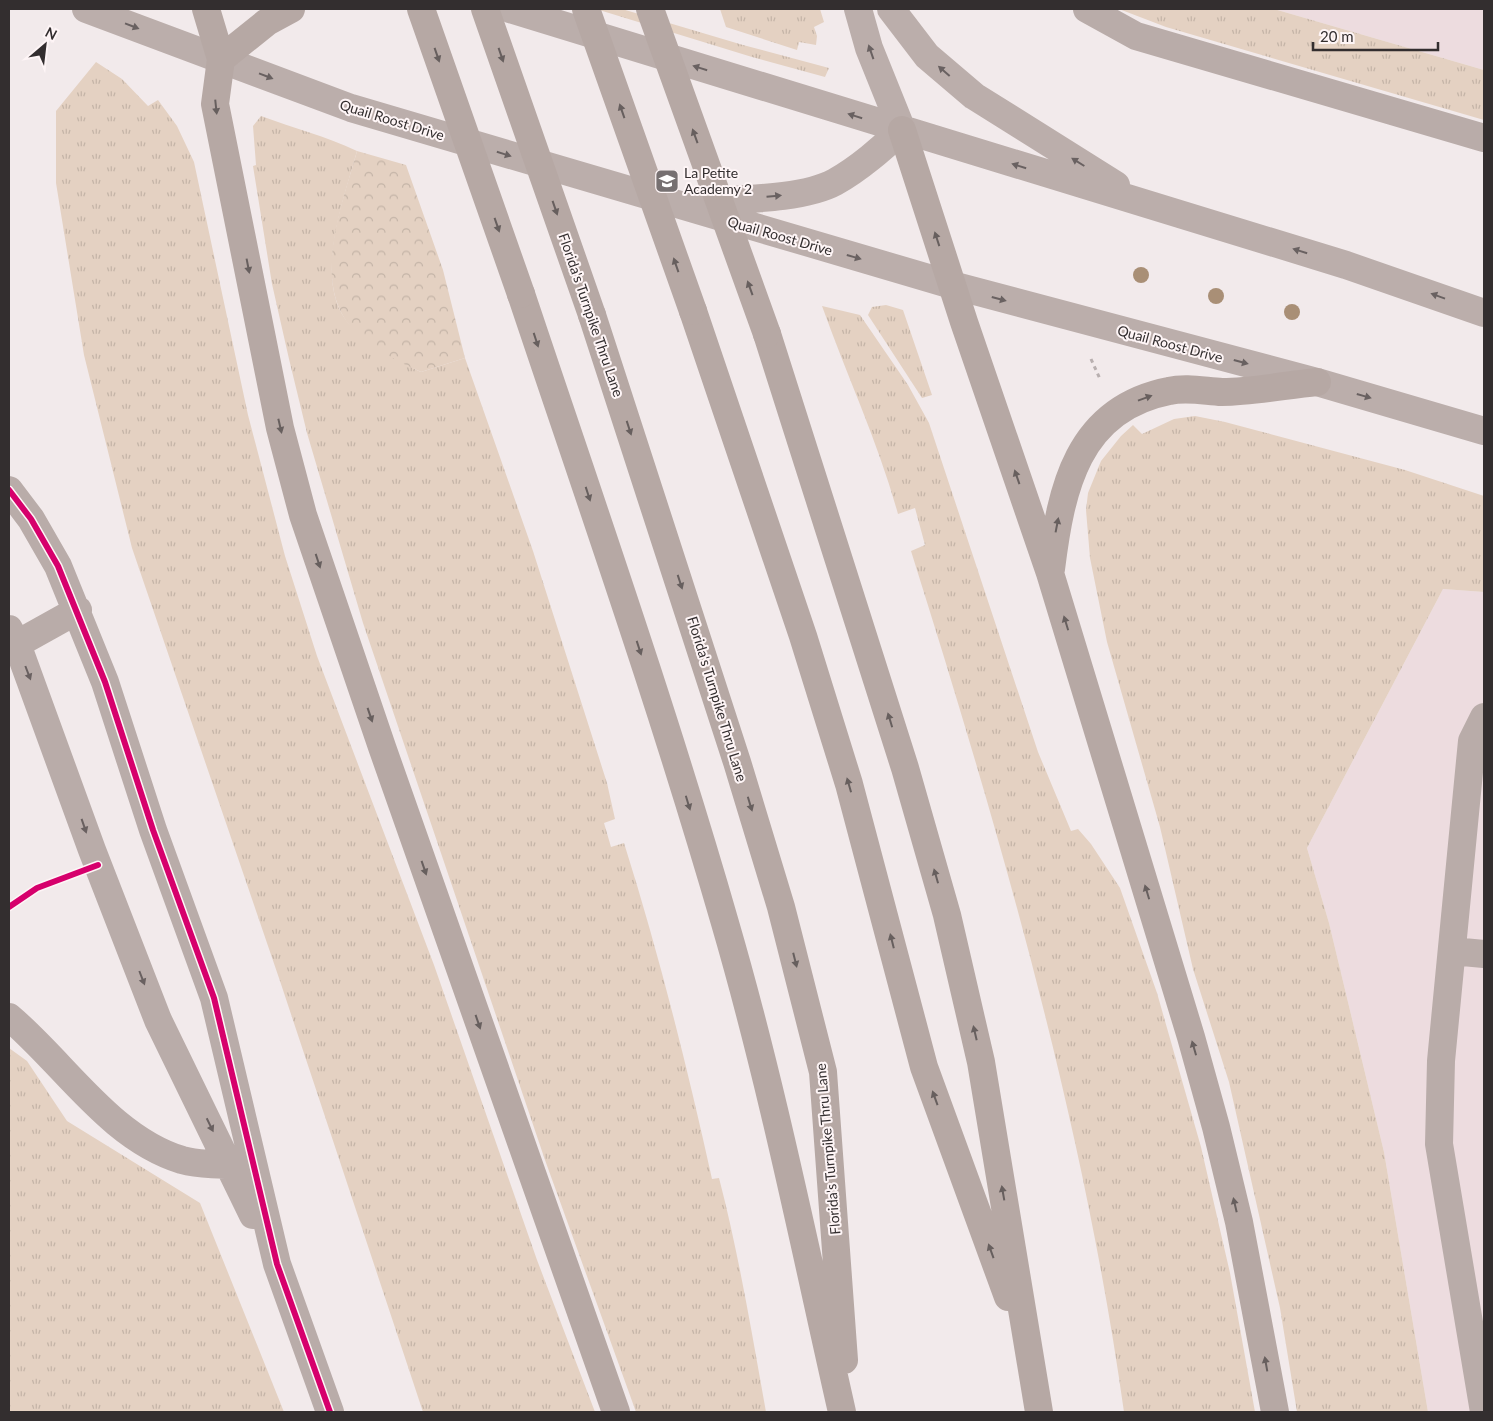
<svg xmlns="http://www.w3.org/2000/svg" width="1493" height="1421" font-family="Lato,sans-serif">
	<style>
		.built { fill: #eddcdf }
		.grass { fill: url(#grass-tufts) }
		.forest { fill: url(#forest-crowns) }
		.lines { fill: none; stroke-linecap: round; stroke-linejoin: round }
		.path { stroke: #b8afaf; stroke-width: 3; stroke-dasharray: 4 4; stroke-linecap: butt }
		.minor { stroke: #b9aca9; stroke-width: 28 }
		.major { stroke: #bbaeab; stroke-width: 28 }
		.highway { stroke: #b6a8a4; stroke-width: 28 }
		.highway-bridge { stroke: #b6a8a4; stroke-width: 28 }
		.cycleway-casing { stroke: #fef5f6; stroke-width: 9 }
		.cycleway { stroke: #d6006c; stroke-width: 6 }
		.tree { fill: #a98f76 }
		.oneway { fill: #696161 }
		.oneway2 { fill: #675f5e }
		.oneway3 { fill: #696060 }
		.labels { text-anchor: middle; stroke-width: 4; stroke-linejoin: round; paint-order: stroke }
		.street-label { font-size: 14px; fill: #332e2f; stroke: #fef5f6 }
		.poi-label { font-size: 14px; fill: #332e2f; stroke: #fef5f6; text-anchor: start }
	</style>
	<defs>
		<pattern id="grass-tufts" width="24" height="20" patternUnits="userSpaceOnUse" patternTransform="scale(1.25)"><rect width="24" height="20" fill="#e4d1c2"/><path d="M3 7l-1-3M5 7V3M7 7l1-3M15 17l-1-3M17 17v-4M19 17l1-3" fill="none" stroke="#c4b4a7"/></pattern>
		<pattern id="forest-crowns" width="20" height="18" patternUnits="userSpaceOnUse" patternTransform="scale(1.25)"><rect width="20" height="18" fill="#e4d1c2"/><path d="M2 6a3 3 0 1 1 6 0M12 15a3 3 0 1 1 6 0" fill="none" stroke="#c4b4a7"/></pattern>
	</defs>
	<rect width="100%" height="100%" fill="#f2eaeb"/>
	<path class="built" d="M1274 9H1484V70Z
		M1443 589 1484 592V1412H1428L1384 1152 1329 923 1307 848Z"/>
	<path class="grass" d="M596 9H622L743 45 829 68 825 77 752 57Z
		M720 9H820L824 22 814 27 817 36 816 45 799 42 797 50 726 27Z
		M1119 9H1274L1484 70V120L1166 27Z
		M96 62 122 79 148 106 158 100 177 126 194 162 248 415 285 556 317 656 434 965 537 1260 595 1412H423L281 984 132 548 84 355 56 183V111Z
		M261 116C293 128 326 136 357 151 344 199 311 285 351 326 365 342 402 363 421 372L465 358 533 551 607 783 615 819 604 823 611 847 624 843C659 954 687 1066 712 1179L719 1178C739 1255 752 1334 766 1412H636L545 1160 363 623 307 433 289 359 272 284 253 166 256 165 253 126Z
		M886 305 903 310 932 395 922 398 868 315 872 307Z
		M822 306 860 315 908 385 929 423 1038 752 1071 831 1078 829 1091 844 1120 888 1157 993 1201 1147 1230 1273 1255 1412H1124C1083 1119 1000 834 911 551L925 545 915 508 898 514C878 442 847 376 822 306Z
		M1195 416 1225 422 1405 470 1484 496V592L1443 589 1307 848 1329 923 1384 1152 1428 1412H1297L1280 1308 1229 1082 1193 969 1160 827 1107 642 1090 558 1086 510 1088 493 1101 461 1121 436 1133 425 1142 434 1174 419Z
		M9 1048 27 1061 67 1121 200 1203 284 1412H9Z"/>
	<path class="forest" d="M357 151 406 165 443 270 465 358 421 372C397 361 369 347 351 327 311 281 343 202 357 151Z"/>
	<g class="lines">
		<path class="path" d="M1091 359 1100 379"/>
		<path class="minor" d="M1087 9 1136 36 1484 138
			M9 490 31 519 58 566 105 682 153 830 214 998 277 1264 330 1412
			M9 629 17 644 92 850 158 1020 253 1215
			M17 644 78 610
			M1484 717 1472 741 1441 1061 1439 1144 1484 1412
			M1452 951 1484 954
			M9 1017C64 1063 110 1138 182 1160 200 1165 224 1165 243 1165"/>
		<path class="major" d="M86 9 351 108 952 285 1317 382 1484 431
			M510 9 1346 265 1484 313
			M858 9 869 48 902 130
			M891 9 927 56 974 96 1116 185
			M696 202C735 199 802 200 835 182 860 168 881 149 902 130"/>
		<path class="highway" d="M206 9 221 59 215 104 280 428 303 515 382 747 616 1412
			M221 59 267 22 291 9
			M902 130 964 322 1050 573 1191 1037 1216 1127 1239 1222 1275 1412
			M521 294C591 503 664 711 725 923 772 1084 805 1249 842 1412
			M693 311 803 636 849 784 924 1067 1008 1297
			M592 315 737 762 781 907 823 1072 844 1360
			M767 334 905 768 947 915 981 1062 1039 1412
			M1051 569C1061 489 1077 409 1169 391 1186 387 1204 391 1222 392 1253 392 1286 385 1317 382"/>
		<path class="highway-bridge" d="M421 9 521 294
			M485 9 592 315
			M586 9 693 311
			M650 9 767 334"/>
		<g class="cycleway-casing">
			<path id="cycleway" d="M9 490 31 519 58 566 105 682 153 830 214 998 277 1264 330 1412
				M9 907 37 888 98 865"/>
		</g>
		<use href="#cycleway" class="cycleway"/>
	</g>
	<g class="tree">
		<circle cx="1141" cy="275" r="8"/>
		<circle cx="1216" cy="296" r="8"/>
		<circle cx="1292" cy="312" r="8"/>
	</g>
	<defs><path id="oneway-solid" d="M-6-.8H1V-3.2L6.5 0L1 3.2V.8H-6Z" transform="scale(1.25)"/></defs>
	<g class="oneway">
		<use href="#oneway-solid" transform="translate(132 26) rotate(21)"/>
		<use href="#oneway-solid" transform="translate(871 52) rotate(-109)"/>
		<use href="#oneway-solid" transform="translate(700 68) rotate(-163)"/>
		<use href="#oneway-solid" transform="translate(944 71) rotate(-139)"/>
		<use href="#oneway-solid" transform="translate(266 76) rotate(21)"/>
		<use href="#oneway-solid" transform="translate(855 116) rotate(-163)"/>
		<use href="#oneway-solid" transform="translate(504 154) rotate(17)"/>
		<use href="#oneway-solid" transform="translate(1078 162) rotate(-148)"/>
		<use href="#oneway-solid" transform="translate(1019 166) rotate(-163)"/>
		<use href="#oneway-solid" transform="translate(774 196) rotate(-5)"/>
		<use href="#oneway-solid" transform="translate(1300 251) rotate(-163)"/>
		<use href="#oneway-solid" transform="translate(854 257) rotate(16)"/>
		<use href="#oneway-solid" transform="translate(1438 296) rotate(-160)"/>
		<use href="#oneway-solid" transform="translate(999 299) rotate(15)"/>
		<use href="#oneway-solid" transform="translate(1241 362) rotate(15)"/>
		<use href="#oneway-solid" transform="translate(1364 396) rotate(16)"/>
	</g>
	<g class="oneway2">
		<use href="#oneway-solid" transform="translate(437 55) rotate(71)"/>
		<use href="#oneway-solid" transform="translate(501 55) rotate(71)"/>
		<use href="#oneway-solid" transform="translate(216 107) rotate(84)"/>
		<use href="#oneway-solid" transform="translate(622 111) rotate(-109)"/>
		<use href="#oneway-solid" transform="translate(695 136) rotate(-110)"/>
		<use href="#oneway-solid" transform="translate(555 208) rotate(71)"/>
		<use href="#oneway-solid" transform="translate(497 225) rotate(71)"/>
		<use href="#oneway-solid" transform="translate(937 239) rotate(-108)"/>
		<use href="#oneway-solid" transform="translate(676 265) rotate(-109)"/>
		<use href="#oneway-solid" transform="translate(248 266) rotate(79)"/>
		<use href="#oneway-solid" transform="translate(750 288) rotate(-110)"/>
		<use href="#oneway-solid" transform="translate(536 340) rotate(72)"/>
		<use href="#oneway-solid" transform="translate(1145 398) rotate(-20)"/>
		<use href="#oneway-solid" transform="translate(280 426) rotate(77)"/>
		<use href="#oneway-solid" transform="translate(629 428) rotate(72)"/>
		<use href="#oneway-solid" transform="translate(1017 477) rotate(-109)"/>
		<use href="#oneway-solid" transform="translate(588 494) rotate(72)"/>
		<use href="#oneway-solid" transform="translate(1057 525) rotate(-79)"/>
		<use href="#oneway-solid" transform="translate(318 561) rotate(72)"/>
		<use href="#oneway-solid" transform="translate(680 582) rotate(72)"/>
		<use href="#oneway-solid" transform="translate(1066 623) rotate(-107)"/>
		<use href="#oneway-solid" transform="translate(639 648) rotate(72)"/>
		<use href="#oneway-solid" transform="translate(370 715) rotate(71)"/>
		<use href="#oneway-solid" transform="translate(890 720) rotate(-107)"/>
		<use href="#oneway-solid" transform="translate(849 785) rotate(-106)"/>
		<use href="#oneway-solid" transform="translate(688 803) rotate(73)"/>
		<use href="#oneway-solid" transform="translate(750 804) rotate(73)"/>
		<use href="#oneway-solid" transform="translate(424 868) rotate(71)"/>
		<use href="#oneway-solid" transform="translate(936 876) rotate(-106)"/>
		<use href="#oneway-solid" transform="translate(1147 892) rotate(-107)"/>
		<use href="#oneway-solid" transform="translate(892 941) rotate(-104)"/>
		<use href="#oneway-solid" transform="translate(795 960) rotate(76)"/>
		<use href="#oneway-solid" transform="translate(478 1022) rotate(71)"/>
		<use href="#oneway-solid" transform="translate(975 1033) rotate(-103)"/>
		<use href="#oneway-solid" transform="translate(1194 1048) rotate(-106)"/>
		<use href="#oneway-solid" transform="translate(935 1098) rotate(-110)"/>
		<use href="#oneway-solid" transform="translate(1003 1193) rotate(-100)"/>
		<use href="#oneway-solid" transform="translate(1235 1205) rotate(-103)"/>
		<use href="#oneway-solid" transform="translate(991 1251) rotate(-110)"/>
		<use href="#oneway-solid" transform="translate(1266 1364) rotate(-100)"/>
	</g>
	<g class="oneway3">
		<use href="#oneway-solid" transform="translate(28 673) rotate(69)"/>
		<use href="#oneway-solid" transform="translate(84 826) rotate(71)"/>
		<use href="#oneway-solid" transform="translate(142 978) rotate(69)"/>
		<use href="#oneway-solid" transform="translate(210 1125) rotate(64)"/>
	</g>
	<defs>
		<g id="school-square" transform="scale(1.25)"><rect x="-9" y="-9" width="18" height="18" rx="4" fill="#767071" stroke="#fef5f6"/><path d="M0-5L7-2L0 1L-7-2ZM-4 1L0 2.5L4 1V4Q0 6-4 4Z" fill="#fff"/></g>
	</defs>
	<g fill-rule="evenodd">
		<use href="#school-square" x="667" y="181"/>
	</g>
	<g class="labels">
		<g class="street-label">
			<text transform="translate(392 120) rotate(17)" y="5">Quail Roost Drive</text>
			<text transform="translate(780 236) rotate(16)" y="5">Quail Roost Drive</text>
			<text transform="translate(591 315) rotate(71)" y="5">Florida's Turnpike Thru Lane</text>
			<text transform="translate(1170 344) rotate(15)" y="5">Quail Roost Drive</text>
			<text transform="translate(717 699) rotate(73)" y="5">Florida's Turnpike Thru Lane</text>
			<text transform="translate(828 1149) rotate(-95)" y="5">Florida's Turnpike Thru Lane</text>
		</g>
		<g class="poi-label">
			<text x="684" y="178">La Petite<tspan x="684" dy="16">Academy 2</tspan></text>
		</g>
	</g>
	<rect width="1493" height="1421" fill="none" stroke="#332e2f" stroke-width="20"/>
	<g transform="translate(45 45) rotate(28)" stroke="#fef5f6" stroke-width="4" paint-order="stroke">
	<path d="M0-4L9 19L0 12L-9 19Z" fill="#332e2f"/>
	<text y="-8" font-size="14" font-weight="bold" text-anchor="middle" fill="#332e2f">N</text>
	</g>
	<path d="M1313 42v8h125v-8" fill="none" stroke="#332e2f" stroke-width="2.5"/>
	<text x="1320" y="42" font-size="15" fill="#332e2f" stroke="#fef5f6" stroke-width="4" paint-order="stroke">20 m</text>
</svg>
